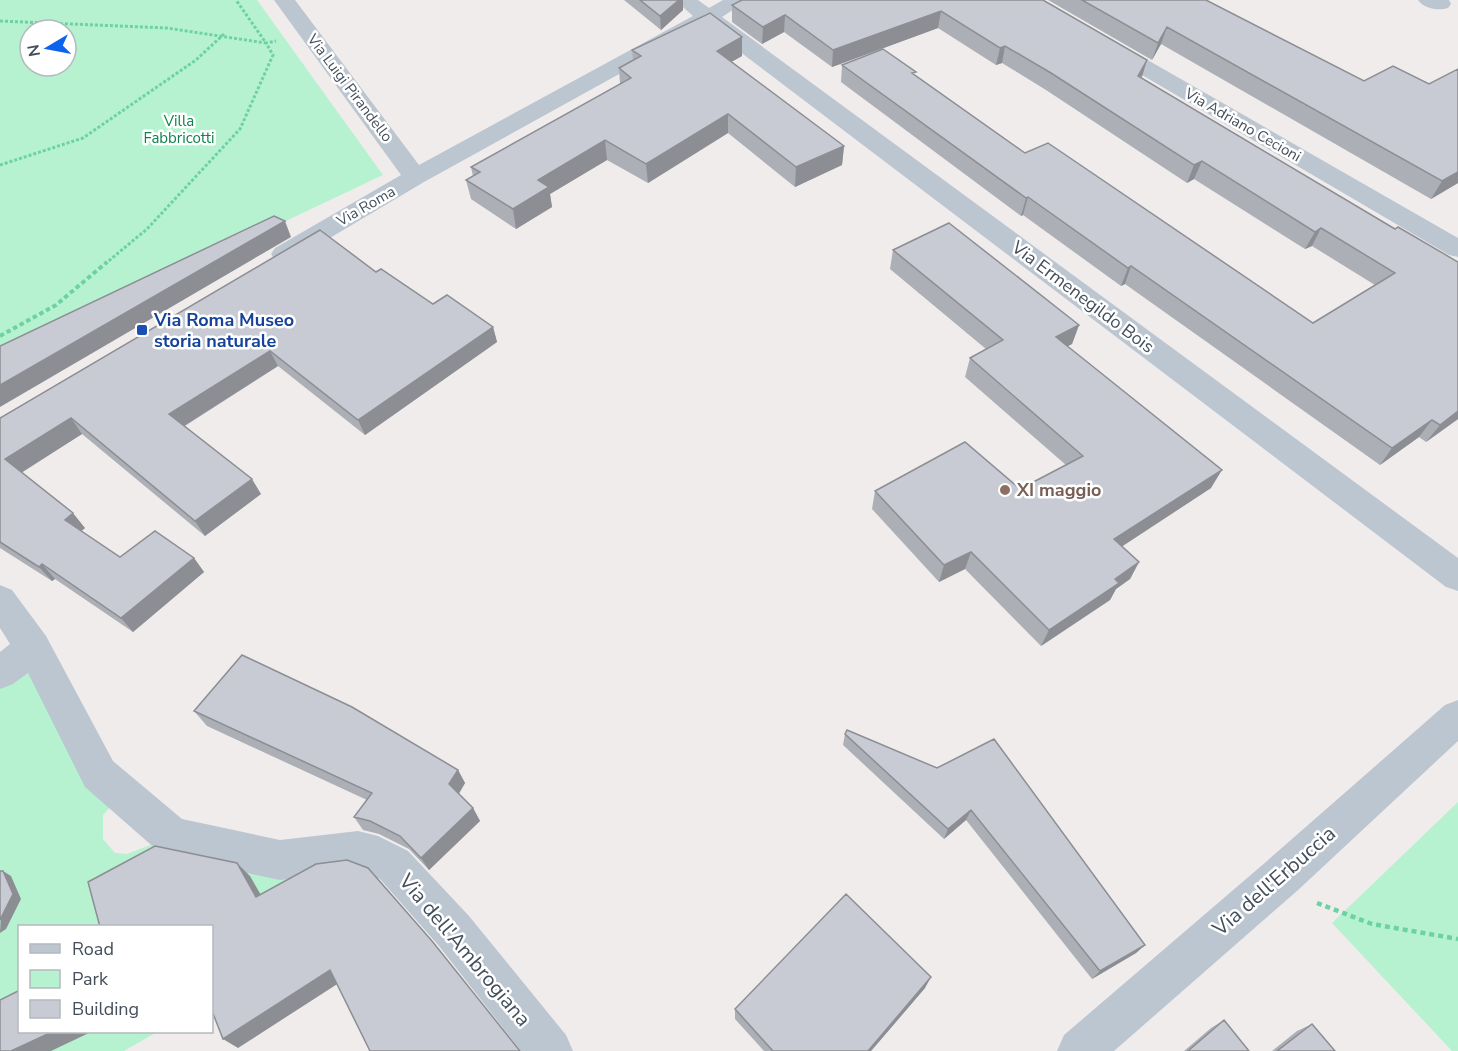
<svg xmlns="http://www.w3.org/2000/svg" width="1458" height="1051" font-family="'Nunito Sans',sans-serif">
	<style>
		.green { fill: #b6f2d0; fill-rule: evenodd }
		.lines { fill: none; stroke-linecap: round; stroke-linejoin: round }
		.path-far2 { stroke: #6cd2a4; stroke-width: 3; stroke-dasharray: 3 2; stroke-linecap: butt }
		.path-far1 { stroke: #6cd2a4; stroke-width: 4; stroke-dasharray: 4.5 3; stroke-linecap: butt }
		.path { stroke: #6cd2a4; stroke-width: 4.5; stroke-dasharray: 5 4; stroke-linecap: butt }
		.minor { fill: #bcc6d0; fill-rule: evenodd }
		.wall { fill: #acafb5 }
		.shaded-wall { fill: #8c8e94 }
		.building { fill: #c8cbd3; stroke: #8c8e94; stroke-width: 1.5 }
		.transit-dot { fill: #1a4fb4; stroke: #fff; stroke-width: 2 }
		.education-dot { fill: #8d6e63; stroke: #fff; stroke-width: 2 }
		.labels { text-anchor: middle; stroke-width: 5; stroke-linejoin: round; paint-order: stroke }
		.far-street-label { font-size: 15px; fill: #444f5b; stroke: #fff }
		.far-park-label { font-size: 15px; fill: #0f824d; stroke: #fff }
		.street-label { font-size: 18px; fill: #444f5b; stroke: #fff }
		.transit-label { font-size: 18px; font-weight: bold; fill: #164399; stroke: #fff; text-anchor: start }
		.education-label { font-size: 18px; font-weight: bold; fill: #785e54; stroke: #fff; text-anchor: start }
		.near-street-label { font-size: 21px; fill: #444f5b; stroke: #fff }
	</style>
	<rect width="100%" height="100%" fill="#f0ecec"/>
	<path class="green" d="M0 0H257L383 175 0 356ZM30 30H66V66H30Z
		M0 663 34 670 115 802 103 815V839L115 853 127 854 158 842 179 854 250 874 346 859 212 926H20V1032H157L124 1051H0Z
		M1458 802V1051H1452L1332 923Z"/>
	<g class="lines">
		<path class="path-far2" d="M0 21 167 28 266 43 236 0
			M0 165 83 138 196 60 224 34
			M105 264 147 229 240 129 273 55 266 43 276 41"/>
		<path class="path-far1" d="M0 336 56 305 107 262"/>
		<path class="path" d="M1317 903 1372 924 1458 939"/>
		<path class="minor" d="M274 0H295L419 165 693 16 675 0H698L709 8 723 0H748L722 17 1458 558V591L1446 587 706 26 424 182 293 260 284 263 275 260 271 254 275 248 401 175Z
			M1018 0H1043L1458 238V257L1449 255 1021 4Z
			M1418 0H1449L1451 4 1448 8C1439 11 1424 9 1418 0Z
			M0 585 12 590 46 636 113 761 182 819 280 840 358 831 378 836 408 851 469 916 566 1035 573 1051H521L439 946 380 879 358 871 280 880 172 857 158 851 85 787 28 673 13 684 0 689V652L10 644 0 628Z
			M1458 700V741L1297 891 1114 1051H1057L1064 1035 1267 861 1445 705Z"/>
	</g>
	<path class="wall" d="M624 0H683V10L661 30Z
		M1043 0 1142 78 1395 229 1458 419 1426 442 1419 437 1380 465 1125 284 1121 286 1023 215 1021 216 841 82 842 65 915 75 1025 153 1313 323 1375 285 1312 246 1305 249 1194 179 1187 183 1046 90 1002 63 996 65 938 28 832 67 784 32 762 44 732 22V5Z
		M1048 0H1206L1364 81 1429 84 1458 69V183L1431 199 1161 44 1152 60Z
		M632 50 742 56 731 62 844 146 842 165 795 187 728 133 648 183 607 160 550 194 552 207 516 229 471 199 466 180 473 176 471 167 620 84 619 68 633 60Z
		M893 250 1079 325 1072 344 1067 346 1211 488 1122 546 1139 562 1130 579 1116 589 1110 600 1041 646 965 569 939 582 872 509 875 491 1020 489 1066 465 965 377 970 358 986 349 890 269Z
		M376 272 433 304 493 327 497 342 365 435 278 366 185 426 261 494 205 536 82 434 21 472 85 528 81 531 120 557 194 558 204 572 133 632 55 579 52 581 0 548V418Z
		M194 711 458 770 465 783 459 794 473 808 480 821 429 870 409 849 379 834 363 830 354 817 367 800 207 726Z
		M845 734 937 768 1145 945 1136 953 1092 979 966 820 944 839 843 745Z
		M925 988 871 1051H764L735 1019V1009Z
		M1224 1020 1249 1051H1184L1211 1028Z
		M1312 1024 1335 1051H1272L1297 1031Z"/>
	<path class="shaded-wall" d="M679 0H683V10L661 30 660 16Z
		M941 11 938 28 832 67 833 50Z
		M785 15 784 32 762 44 763 27Z
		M1167 27 1161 44 1152 60 1158 43Z
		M742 37V56L717 70V51Z
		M1005 46 1002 63 996 65 1000 48Z
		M1147 60 1142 77 1138 76Z
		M728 114V133L648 183 646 164Z
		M605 140 607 160 550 194 552 207 516 229 513 209 538 180Z
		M844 146 842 165 795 187 796 167Z
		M1202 161 1194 179 1187 183 1194 165Z
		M1458 172V183L1431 199 1442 181Z
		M1028 197 1023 215 1021 216 1026 198Z
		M285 221 291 237 0 407V385Z
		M1321 228 1312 246 1305 249 1315 232Z
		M1131 266 1125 284 1121 286 1128 268Z
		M1079 325 1072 344 1049 356 1056 337Z
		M493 327 497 342 365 435 358 420Z
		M270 351 278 366 179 429 169 414Z
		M1458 411V419L1426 442 1440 425Z
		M71 418 82 434 18 475 5 459Z
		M1432 420 1419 437 1380 465 1392 448Z
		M1222 470 1211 488 1106 557 1114 539Z
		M252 479 261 494 205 536 195 521Z
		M73 513 85 528 77 535 65 520Z
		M971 552 965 569 939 582 944 565Z
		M194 558 204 572 133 632 121 618Z
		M1139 562 1130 579 1116 589 1110 600 1041 646 1049 630 1115 579Z
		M42 564 55 579 52 581 39 567Z
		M458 770 465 783 456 798 449 784Z
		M473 808 480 821 429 870 421 858Z
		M971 810 966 820 944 839 948 829Z
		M237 863 250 876 269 909 256 897Z
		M3 871 11 876 21 899 6 929 0 933Z
		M1145 945 1136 953 1092 979 1100 971Z
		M330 970 342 981 238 1048 223 1039Z
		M931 977 925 988 871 1051H868Z
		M52 1032H91L51 1051H11Z"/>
	<path class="building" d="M640 0H679L660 16Z
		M742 0H1043L1147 60 1138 76 1395 229 1398 227 1458 262V411L1440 425 1432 420 1392 448 1131 266 1128 268 1028 197 1026 198 842 65 883 49 916 72 912 73 1025 153 1048 143 1313 323 1395 273 1321 228 1315 232 1202 161 1194 165 1051 73 1005 46 1000 48 941 11 833 50 785 15 763 27 732 5Z
		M1082 0H1206L1364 81 1393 66 1429 84 1458 69V172L1442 181 1167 27 1158 43Z
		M710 13 742 37 717 51 844 146 796 167 728 114 646 164 605 140 538 180 549 187 513 209 466 180 480 172 471 167 631 78 619 68 641 56 632 50Z
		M274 216 285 221 0 385V346Z
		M949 223 1079 325 1056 337 1222 470 1114 539 1139 562 1115 579 1119 583 1049 630 971 552 944 565 875 491 965 442 1020 489 1083 456 970 358 1003 340 893 250Z
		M320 230 376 272 381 269 433 304 447 295 493 327 358 420 270 351 169 414 252 479 195 521 71 418 5 459 73 513 65 520 120 557 155 531 194 558 121 618 42 564 39 567 0 542V418Z
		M242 655 352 707 458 770 449 784 473 808 421 858 400 836 370 821 354 817 372 793 194 711Z
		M847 730 937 768 994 739 1145 945 1100 971 971 810 948 829 845 734Z
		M155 846 237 863 256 897 316 864 347 860 368 868 432 941 520 1051H370L330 970 223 1039 212 1011V927H100L88 882Z
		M0 871H3L13 894 0 920Z
		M846 894 931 977 868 1051H773L735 1009Z
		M20 990V1032H52L11 1051H0V1000Z
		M1224 1020 1249 1051H1188Z
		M1312 1024 1335 1051H1277Z"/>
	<rect class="transit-dot" x="136" y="324" width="12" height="12" rx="3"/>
	<circle class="education-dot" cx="1005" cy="490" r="6"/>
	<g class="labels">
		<g class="far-street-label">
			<text transform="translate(350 88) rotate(53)" y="5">Via Luigi Pirandello</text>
			<text transform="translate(1243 125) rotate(30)" y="5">Via Adriano Cecioni</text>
			<text transform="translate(366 206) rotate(-30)" y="5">Via Roma</text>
		</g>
		<g class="far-park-label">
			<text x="179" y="126">Villa<tspan x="179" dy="17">Fabbricotti</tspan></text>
		</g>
		<g class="street-label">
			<text transform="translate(1083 297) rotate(37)" y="6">Via Ermenegildo Bois</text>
		</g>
		<g class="transit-label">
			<text x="154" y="326">Via Roma Museo<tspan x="154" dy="21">storia naturale</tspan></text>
		</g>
		<g class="education-label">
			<text x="1017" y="496">XI maggio</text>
		</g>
		<g class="near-street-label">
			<text transform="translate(1274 881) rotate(-41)" y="7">Via dell'Erbuccia</text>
			<text transform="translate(465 950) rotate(50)" y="7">Via dell'Ambrogiana</text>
		</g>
	</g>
	<rect x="18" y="925" width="195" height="108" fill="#ffffff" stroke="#b4b9bd" stroke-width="1.5"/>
	<rect x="30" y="944" width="30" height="9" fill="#bcc6d0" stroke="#b4b9bd" stroke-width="1.5"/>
	<text x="72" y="955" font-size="18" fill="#444f5b">Road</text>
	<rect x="30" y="970" width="30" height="18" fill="#b6f2d0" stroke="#b4b9bd" stroke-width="1.5"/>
	<text x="72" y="985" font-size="18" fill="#444f5b">Park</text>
	<rect x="30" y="1000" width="30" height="18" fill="#c8cbd3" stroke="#b4b9bd" stroke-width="1.5"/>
	<text x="72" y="1015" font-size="18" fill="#444f5b">Building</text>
	<g transform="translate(48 48) rotate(260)"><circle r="28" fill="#ffffff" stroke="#b4b9bd" stroke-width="1.5"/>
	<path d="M0-4.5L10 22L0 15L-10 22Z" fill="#0b64eb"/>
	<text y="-9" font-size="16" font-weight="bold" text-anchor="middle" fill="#444f5b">N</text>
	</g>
</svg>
